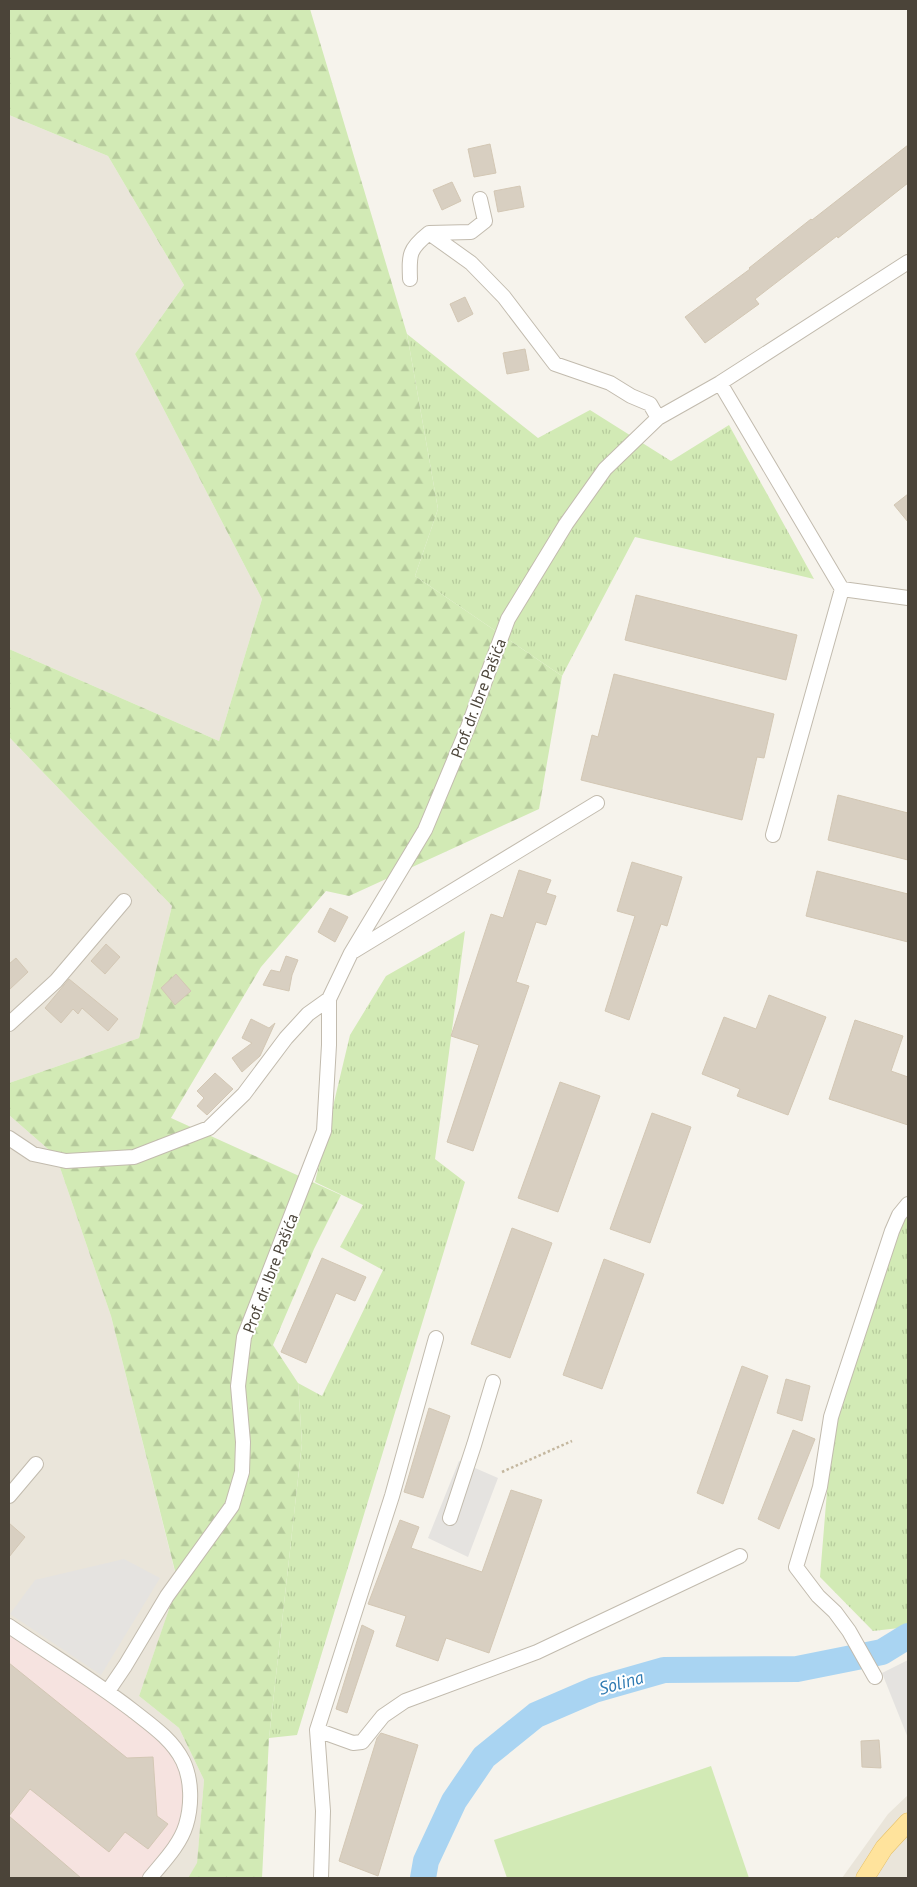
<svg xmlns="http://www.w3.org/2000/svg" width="917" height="1887" font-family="'PT Sans',sans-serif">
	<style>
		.residential { fill: #eae5da }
		.medical { fill: #f6e3e0 }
		.grass { fill: url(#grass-tufts) }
		.forest { fill: url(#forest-firs) }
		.pitch { fill: #d2eab5 }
		.parking { fill: #e5e3e0 }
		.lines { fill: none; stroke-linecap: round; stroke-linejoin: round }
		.river { stroke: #a9d4f2; stroke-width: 26 }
		.building { fill: #d8cfc1; stroke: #d3c7b4 }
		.minor-casing { stroke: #c2bbae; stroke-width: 16 }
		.major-casing { stroke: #e6c16a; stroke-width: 19 }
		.path { stroke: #c4b79f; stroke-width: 2.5; stroke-dasharray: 2.5 2.5; stroke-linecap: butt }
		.minor { stroke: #fff; stroke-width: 14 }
		.major { stroke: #ffe39c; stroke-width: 18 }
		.labels { text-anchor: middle; stroke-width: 4; stroke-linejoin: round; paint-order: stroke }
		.street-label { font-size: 16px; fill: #4b4439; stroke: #fff }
		.water-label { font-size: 18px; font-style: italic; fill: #2e7ab2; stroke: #fff }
	</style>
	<defs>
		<pattern id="grass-tufts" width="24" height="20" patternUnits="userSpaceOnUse" patternTransform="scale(1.25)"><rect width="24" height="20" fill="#d2eab5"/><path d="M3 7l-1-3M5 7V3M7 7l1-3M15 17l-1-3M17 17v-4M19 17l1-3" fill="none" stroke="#b6ca9c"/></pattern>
		<pattern id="forest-firs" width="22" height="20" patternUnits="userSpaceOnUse" patternTransform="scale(1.25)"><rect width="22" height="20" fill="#d2eab5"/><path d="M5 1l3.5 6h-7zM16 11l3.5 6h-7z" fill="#b6ca9c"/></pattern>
	</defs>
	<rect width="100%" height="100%" fill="#f6f3ec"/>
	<path class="residential" d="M9 115 108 156 184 285 135 354 262 599 219 741 9 649Z
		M9 737 172 906 139 1038 9 1083Z
		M9 1115 56 1156 111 1316 178 1584 139 1696 179 1728 204 1780 197 1864 188 1878H9Z
		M908 1795V1878H842L888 1814Z"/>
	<path class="medical" d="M9 1626 108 1691 183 1761 188 1812 150 1878H9Z"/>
	<path class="grass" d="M407 334 538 438 590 410 671 461 729 425 814 579 635 537 562 676 415 576 438 509Z
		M465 931 435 1159 465 1182 297 1735 269 1738 302 1443 298 1383 322 1396 383 1270 340 1247 363 1205 315 1182 350 1035 386 976Z
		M908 1215V1627L873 1631 820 1577 832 1430 903 1220Z"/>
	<path class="forest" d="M9 9H310L407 334 438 509 415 576 562 676 539 809 349 896 326 891 261 967 171 1118 341 1195 314 1249 273 1345 298 1383 302 1443 269 1738 262 1878H188L197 1863 204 1780 179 1728 139 1696 178 1583 111 1316 56 1156 9 1115V1083L139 1038 172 906 9 737V649L219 741 262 599 135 354 184 285 108 156 9 115Z"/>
	<path class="pitch" d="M711 1766 749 1878H507L494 1840Z"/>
	<path class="parking" d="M459 1461 498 1478 468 1557 428 1538Z
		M124 1559 160 1578 101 1675 10 1614 35 1580Z
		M908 1660V1738L882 1673Z"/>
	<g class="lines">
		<path class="river" d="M423 1878 426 1861 454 1801 484 1757 536 1715 594 1690 664 1670 797 1669 882 1652 908 1636"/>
	</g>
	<path class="building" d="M490 144 496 173 474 177 468 149Z
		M908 145V183L838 238 837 236 755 299 759 304 705 343 685 317 750 269 749 268 811 219 812 220Z
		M452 182 461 201 442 210 433 190Z
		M520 186 524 207 498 212 494 191Z
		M465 297 473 314 458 322 450 304Z
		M525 349 529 370 507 374 503 353Z
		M908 494V522L894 505Z
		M636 595 797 635 786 680 625 640Z
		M614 674 774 714 764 758 757 757 742 820 581 780 592 735 598 737Z
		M838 795 908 813V860L828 840Z
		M632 862 682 877 667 926 661 924 629 1020 605 1011 635 916 617 911Z
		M519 870 551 880 546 893 556 896 546 925 536 922 516 982 529 986 473 1151 447 1142 479 1045 451 1036 491 914 503 918Z
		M817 871 908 894V942L806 916Z
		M330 908 348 917 335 942 318 932Z
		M106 944 120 957 105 974 91 961Z
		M286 956 298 960 292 975 289 991 263 985 271 970 280 972Z
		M16 958 28 972 9 990V964Z
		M176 974 191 991 175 1005 161 988Z
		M69 979 118 1019 108 1031 82 1008 78 1014 73 1009 61 1023 45 1008Z
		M769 995 826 1017 788 1115 737 1096 740 1089 702 1074 724 1017 756 1029Z
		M251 1019 269 1028 275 1023 260 1056 242 1072 232 1058 252 1043 242 1038Z
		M855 1020 903 1036 891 1071 908 1077V1125L829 1099Z
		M215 1073 233 1089 207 1115 197 1106 204 1098 197 1091Z
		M560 1082 600 1096 558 1212 518 1198Z
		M652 1113 691 1127 650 1243 610 1229Z
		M512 1228 552 1243 510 1358 471 1344Z
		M322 1258 366 1277 355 1301 336 1293 306 1363 281 1352Z
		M604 1259 644 1274 602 1389 563 1375Z
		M742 1366 768 1376 723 1504 697 1493Z
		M786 1379 810 1386 802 1421 777 1413Z
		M429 1408 450 1416 423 1498 404 1492Z
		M793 1430 815 1439 779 1529 758 1519Z
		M511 1490 542 1500 489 1653 446 1638 438 1661 396 1646 406 1616 368 1604 400 1520 419 1527 411 1548 482 1572Z
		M9 1523 25 1537 9 1557Z
		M362 1625 374 1631 347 1713 336 1709Z
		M9 1663 127 1758 153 1757 157 1816 168 1824 148 1849 125 1832 109 1852 30 1789 9 1816 81 1878H9Z
		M381 1733 418 1745 378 1876 339 1861 377 1738Z
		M879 1740 881 1768 862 1767 861 1741Z"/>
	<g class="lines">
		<g class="minor-casing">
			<path id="minor" d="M480 199 485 221 471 232 429 233 471 263 504 297 555 364 610 383 631 396 650 404 658 418
				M410 279C409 254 409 249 429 233
				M720 383 842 589 908 598
				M773 835 842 589
				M354 951 597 803
				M9 1024 56 981 124 901
				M9 1138 33 1154 66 1161 134 1157 209 1128 244 1094 286 1038 308 1014 329 999
				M436 1338 392 1496 317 1730 353 1743 362 1742 383 1716 405 1701 537 1652 740 1556
				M9 1496 36 1464
				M450 1518 474 1445 493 1382
				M9 1626C50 1654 93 1680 132 1710 151 1725 172 1739 183 1761 192 1780 192 1805 186 1825 180 1845 163 1862 150 1878
				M875 1677 849 1631 835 1612 818 1596 796 1567 820 1487 831 1417 839 1392 892 1231 899 1215 908 1204
				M108 1691 125 1666 167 1596 232 1506 242 1472 243 1442 238 1386 244 1337 324 1131 329 1045V999L351 953 425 830 468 727 508 619 566 524 605 469 658 418 720 383 908 262
				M317 1730 323 1811 321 1878"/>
		</g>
		<g class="major-casing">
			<path id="major" d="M865 1878 884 1848 908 1822"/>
		</g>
		<path class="path" d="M502 1472 572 1441"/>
		<use href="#minor" class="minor"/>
		<use href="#major" class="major"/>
	</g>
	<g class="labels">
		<g class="street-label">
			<text transform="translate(478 698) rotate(-69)" y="6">Prof. dr. Ibre Pašića</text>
			<text transform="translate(270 1273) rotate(-69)" y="6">Prof. dr. Ibre Pašića</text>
		</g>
		<g class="water-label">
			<text transform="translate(621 1683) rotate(-16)" y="6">Solina</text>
		</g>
	</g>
	<rect width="917" height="1887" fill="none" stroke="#4b4439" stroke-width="20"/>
</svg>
